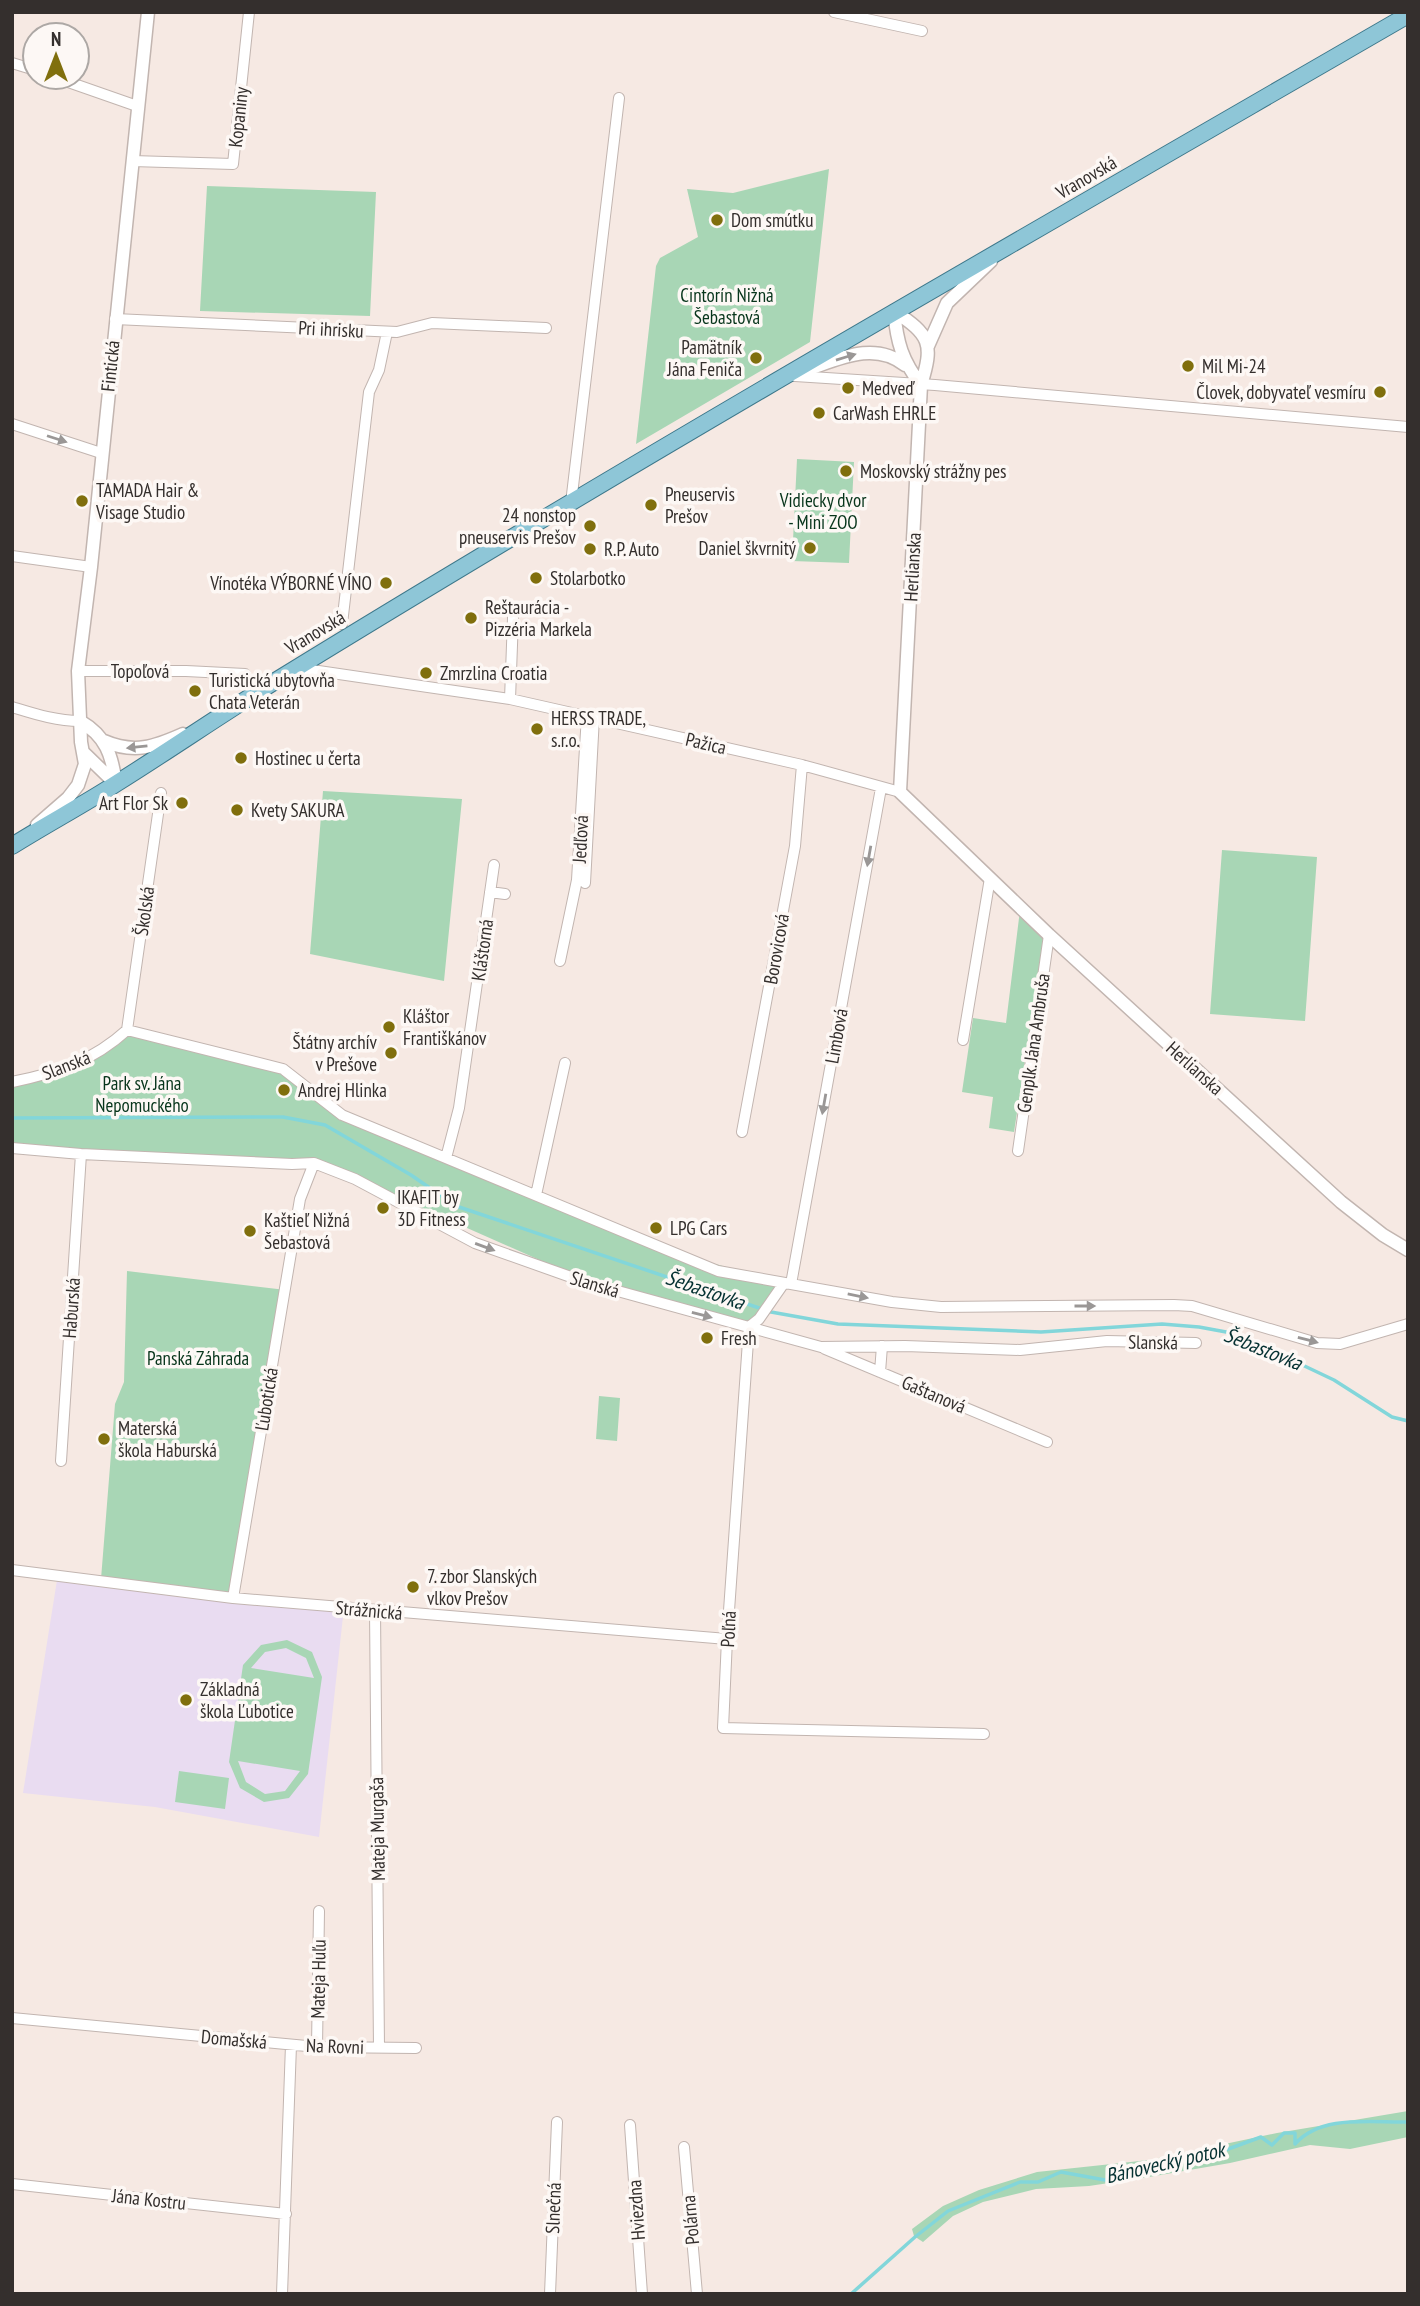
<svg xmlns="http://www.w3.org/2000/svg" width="1420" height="2306" font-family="'PT Sans Narrow',sans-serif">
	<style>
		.education { fill: #e9dcf1 }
		.green { fill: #a8d6b5; fill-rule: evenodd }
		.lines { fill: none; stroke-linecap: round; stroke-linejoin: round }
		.stream { stroke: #82d6da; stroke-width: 3.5 }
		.minor-casing { stroke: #c2b5b0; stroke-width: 12 }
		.tertiary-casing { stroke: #c2b5b0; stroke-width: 15 }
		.primary-casing { stroke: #3e788b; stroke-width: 18 }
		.minor { stroke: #fff; stroke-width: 10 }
		.tertiary { stroke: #fff; stroke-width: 12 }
		.primary { stroke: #8ec6d7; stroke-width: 16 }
		.oneway { fill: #9a9796 }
		.poi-dot { fill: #806f0d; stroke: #fdf8f5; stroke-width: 2.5 }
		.labels { text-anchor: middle; stroke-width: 7; stroke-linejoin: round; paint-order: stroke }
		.street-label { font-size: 19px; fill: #342f2d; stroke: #fdf8f5 }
		.poi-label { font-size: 19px; fill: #342f2d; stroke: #fdf8f5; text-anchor: start }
		.park-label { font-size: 19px; fill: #07351b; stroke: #fdf8f5 }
		.water-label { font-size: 21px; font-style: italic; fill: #053132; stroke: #fdf8f5 }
	</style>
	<rect width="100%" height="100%" fill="#f6e9e3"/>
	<path class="education" d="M58 1574 344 1607 319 1837 155 1807 23 1793Z"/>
	<path class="green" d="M829 169 810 342 636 444 656 266 660 258 698 237 687 189 733 193Z
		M207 186 376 192 370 316 200 311Z
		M797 459 854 462 849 563 792 561Z
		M323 791 462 799 444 981 310 954Z
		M1222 850 1317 857 1305 1021 1210 1014Z
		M1021 902 1046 924 1014 1132 989 1128 993 1097 962 1092 973 1018 1006 1023Z
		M129 1026 262 1062 297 1079 342 1115 671 1252 782 1282 752 1325 562 1270 318 1162 138 1156 12 1145V1079L73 1064Z
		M127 1271 286 1290 233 1598 101 1579 115 1404 124 1382Z
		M599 1396 620 1398 617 1441 596 1439Z
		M287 1640 312 1652 322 1677 308 1774 289 1798 264 1802 240 1788 229 1762 243 1665 261 1645ZM286 1648 306 1658 314 1678 251 1668 265 1652ZM238 1761 300 1771 285 1791 265 1794 246 1782Z
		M179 1771 229 1778 225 1809 175 1802Z
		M1408 2111V2137L1350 2149 1310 2145 1230 2163 1149 2177 1089 2186 1036 2189 983 2202 953 2216 923 2242 914 2236 912 2229 943 2206 979 2190 1037 2172 1149 2160 1277 2133Z"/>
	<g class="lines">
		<path class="stream" d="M12 1118 283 1117 325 1125 411 1175 456 1206 771 1312 838 1324 1041 1332 1162 1324 1199 1327 1237 1334 1334 1380 1392 1417 1408 1421
			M851 2294 915 2237 948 2211 1020 2182H1038L1061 2172 1105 2180 1133 2170 1209 2156 1261 2137 1272 2145 1284 2133H1295V2144C1322 2114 1371 2123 1408 2122"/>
		<g class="minor-casing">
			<path id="minor" d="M834 12 922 31
				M12 63 35 70
				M54 77 137 106
				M132 161 233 164 249 12
				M115 319 397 332 432 323 546 328
				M795 376 935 385 1408 427
				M12 424 101 453
				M571 503 619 98
				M12 556 91 567
				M342 624 369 392 379 370 387 332
				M298 668 510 699 802 765 900 792
				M78 671H186L245 674
				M510 699 513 618
				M12 707C35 714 56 721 80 721
				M585 883 594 717
				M490 892 505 894
				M560 961 577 880 587 715
				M127 1030 161 793
				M963 1040 990 878
				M12 1082C57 1073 93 1061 127 1030L283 1069 342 1115 718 1271 892 1302 941 1307 1174 1305 1192 1306 1317 1343 1340 1344 1408 1324
				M742 1132 795 846 802 765
				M12 1148 81 1154 292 1164 314 1163 355 1179 475 1243 585 1282 821 1347 905 1346 1020 1350 1107 1341 1196 1343
				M1018 1151 1049 935
				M446 1158 459 1108 494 865
				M536 1195 565 1063
				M784 1283 759 1319 749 1327 727 1639 723 1728 984 1734
				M791 1284 881 788
				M825 1349 1047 1442
				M880 1372 882 1346
				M61 1461 81 1154
				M12 1570 233 1598 727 1639
				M233 1598 300 1199 314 1163
				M375 1610 379 2048
				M12 2018 317 2047 416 2048
				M317 2047 319 1911
				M630 2125 642 2294
				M684 2147 697 2294
				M12 2184 286 2214
				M282 2294 291 2045
				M550 2294 557 2122"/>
		</g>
		<g class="tertiary-casing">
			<path id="tertiary" d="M894 311C930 335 934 343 921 385L900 792 1049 935 1341 1202 1383 1235 1408 1250
				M894 311C897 343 902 360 921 385
				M928 346 947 303 991 261
				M803 371C837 360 873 340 905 365
				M80 721C106 736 112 755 116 784
				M104 741C134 754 154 747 183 734
				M84 753 116 784
				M37 825 68 798 78 785 85 764 81 742 78 671 91 567 148 12"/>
		</g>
		<g class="primary-casing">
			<path id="primary" d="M12 846C47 824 83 805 117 783 173 748 226 711 282 677 653 449 1031 233 1408 15"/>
		</g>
		<use href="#minor" class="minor"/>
		<use href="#tertiary" class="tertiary"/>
		<use href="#primary" class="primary"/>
	</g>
	<defs><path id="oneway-solid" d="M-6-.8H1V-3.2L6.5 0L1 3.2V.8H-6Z" transform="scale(1.75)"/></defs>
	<g class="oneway">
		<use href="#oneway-solid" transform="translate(846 357) rotate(-17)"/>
		<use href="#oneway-solid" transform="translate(57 439) rotate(18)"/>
		<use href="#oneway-solid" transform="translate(137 747) rotate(174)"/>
		<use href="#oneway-solid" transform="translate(869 856) rotate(100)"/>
		<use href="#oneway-solid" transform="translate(824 1104) rotate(100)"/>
		<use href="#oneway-solid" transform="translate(485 1247) rotate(20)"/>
		<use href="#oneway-solid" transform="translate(858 1296) rotate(11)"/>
		<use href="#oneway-solid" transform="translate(1085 1306)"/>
		<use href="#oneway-solid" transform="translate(702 1315) rotate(15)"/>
		<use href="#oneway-solid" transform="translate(1308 1340) rotate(15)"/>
	</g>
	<g class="poi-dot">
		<circle cx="717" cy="220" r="7"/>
		<circle cx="756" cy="358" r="7"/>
		<circle cx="1188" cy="366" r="7"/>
		<circle cx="848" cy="388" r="7"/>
		<circle cx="1380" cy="392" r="7"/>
		<circle cx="819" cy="413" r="7"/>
		<circle cx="846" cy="471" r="7"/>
		<circle cx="82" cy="501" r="7"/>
		<circle cx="651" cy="505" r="7"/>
		<circle cx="590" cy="526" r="7"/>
		<circle cx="810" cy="548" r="7"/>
		<circle cx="590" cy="549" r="7"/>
		<circle cx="536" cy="578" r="7"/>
		<circle cx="386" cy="583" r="7"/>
		<circle cx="471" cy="618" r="7"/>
		<circle cx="426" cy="673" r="7"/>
		<circle cx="195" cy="691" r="7"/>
		<circle cx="537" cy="729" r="7"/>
		<circle cx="241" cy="758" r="7"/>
		<circle cx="182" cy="803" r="7"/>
		<circle cx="237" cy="810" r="7"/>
		<circle cx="389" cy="1027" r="7"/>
		<circle cx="391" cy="1053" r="7"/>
		<circle cx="284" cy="1090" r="7"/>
		<circle cx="383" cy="1208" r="7"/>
		<circle cx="656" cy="1228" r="7"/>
		<circle cx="250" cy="1231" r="7"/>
		<circle cx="707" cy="1338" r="7"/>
		<circle cx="104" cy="1439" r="7"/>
		<circle cx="413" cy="1587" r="7"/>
		<circle cx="186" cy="1700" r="7"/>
	</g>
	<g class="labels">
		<g class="street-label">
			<text transform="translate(238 117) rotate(-84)" y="7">Kopaniny</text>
			<text transform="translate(1086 177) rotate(-30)" y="7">Vranovská</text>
			<text transform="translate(331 329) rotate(3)" y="7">Pri ihrisku</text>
			<text transform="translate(110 366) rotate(-84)" y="7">Fintická</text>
			<text transform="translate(912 567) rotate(-87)" y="7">Herlianska</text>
			<text transform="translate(315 632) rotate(-31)" y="7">Vranovská</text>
			<text x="140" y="678">Topoľová</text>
			<text transform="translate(706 743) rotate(13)" y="7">Pažica</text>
			<text transform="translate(580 839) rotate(-87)" y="7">Jedľová</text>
			<text transform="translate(144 911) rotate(-82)" y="7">Školská</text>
			<text transform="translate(776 949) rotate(-80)" y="7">Borovicová</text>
			<text transform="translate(482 950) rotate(-82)" y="7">Kláštorná</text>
			<text transform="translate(836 1036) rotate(-80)" y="7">Limbová</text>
			<text transform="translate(1033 1043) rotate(-82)" y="7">Genplk. Jána Ambruša</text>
			<text transform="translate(66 1065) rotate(-21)" y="7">Slanská</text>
			<text transform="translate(1195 1068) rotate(42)" y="7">Herlianska</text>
			<text transform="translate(595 1284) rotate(17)" y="7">Slanská</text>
			<text transform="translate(71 1308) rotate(-86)" y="7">Haburská</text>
			<text transform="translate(1153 1342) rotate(1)" y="7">Slanská</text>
			<text transform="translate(934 1394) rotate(23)" y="7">Gaštanová</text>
			<text transform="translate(266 1399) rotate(-81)" y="7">Ľubotická</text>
			<text transform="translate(369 1610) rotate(5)" y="7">Strážnická</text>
			<text transform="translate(728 1629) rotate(-87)" y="7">Poľná</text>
			<text transform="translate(377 1829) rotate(-91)" y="7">Mateja Murgaša</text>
			<text transform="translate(318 1979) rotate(-89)" y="7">Mateja Huľu</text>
			<text transform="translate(234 2039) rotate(5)" y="7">Domašská</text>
			<text transform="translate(335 2046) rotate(2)" y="7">Na Rovni</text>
			<text transform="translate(149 2199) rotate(6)" y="7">Jána Kostru</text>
			<text transform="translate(553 2208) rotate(-88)" y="7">Slnečná</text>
			<text transform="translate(636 2210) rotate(-94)" y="7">Hviezdna</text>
			<text transform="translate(690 2220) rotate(-95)" y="7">Polárna</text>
		</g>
		<g class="poi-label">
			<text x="731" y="227">Dom smútku</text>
			<text x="742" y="354" text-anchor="end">Pamätník<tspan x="742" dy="22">Jána Feniča</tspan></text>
			<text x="1202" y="373">Mil Mi-24</text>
			<text x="862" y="395">Medveď</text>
			<text x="1366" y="399" text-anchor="end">Človek, dobyvateľ vesmíru</text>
			<text x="833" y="420">CarWash EHRLE</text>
			<text x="860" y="478">Moskovský strážny pes</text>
			<text x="96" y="497">TAMADA Hair &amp;<tspan x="96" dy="22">Visage Studio</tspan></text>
			<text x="665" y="501">Pneuservis<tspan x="665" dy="22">Prešov</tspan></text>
			<text x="576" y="522" text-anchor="end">24 nonstop<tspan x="576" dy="22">pneuservis Prešov</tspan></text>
			<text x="796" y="555" text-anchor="end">Daniel škvrnitý</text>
			<text x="604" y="556">R.P. Auto</text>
			<text x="550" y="585">Stolarbotko</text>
			<text x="372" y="590" text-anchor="end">Vínotéka VÝBORNÉ VÍNO</text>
			<text x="485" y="614">Reštaurácia -<tspan x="485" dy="22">Pizzéria Markela</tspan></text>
			<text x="440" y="680">Zmrzlina Croatia</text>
			<text x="209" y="687">Turistická ubytovňa<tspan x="209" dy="22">Chata Veterán</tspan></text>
			<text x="551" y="725">HERSS TRADE,<tspan x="551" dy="22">s.r.o.</tspan></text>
			<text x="255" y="765">Hostinec u čerta</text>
			<text x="168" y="810" text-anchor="end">Art Flor Sk</text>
			<text x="251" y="817">Kvety SAKURA</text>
			<text x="403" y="1023">Kláštor<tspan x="403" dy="22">Františkánov</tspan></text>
			<text x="377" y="1049" text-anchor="end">Štátny archív<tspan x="377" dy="22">v Prešove</tspan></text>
			<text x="298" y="1097">Andrej Hlinka</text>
			<text x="397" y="1204">IKAFIT by<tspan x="397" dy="22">3D Fitness</tspan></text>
			<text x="264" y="1227">Kaštieľ Nižná<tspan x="264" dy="22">Šebastová</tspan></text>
			<text x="670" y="1235">LPG Cars</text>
			<text x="721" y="1345">Fresh</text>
			<text x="118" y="1435">Materská<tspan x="118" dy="22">škola Haburská</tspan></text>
			<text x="427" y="1583">7. zbor Slanských<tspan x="427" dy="22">vlkov Prešov</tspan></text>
			<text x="200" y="1696">Základná<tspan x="200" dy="22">škola Ľubotice</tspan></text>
		</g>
		<g class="park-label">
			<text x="727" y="302">Cintorín Nižná<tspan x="727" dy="22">Šebastová</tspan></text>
			<text x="823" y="507">Vidiecky dvor<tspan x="823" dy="22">- Mini ZOO</tspan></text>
			<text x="142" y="1090">Park sv. Jána<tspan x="142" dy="22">Nepomuckého</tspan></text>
			<text x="198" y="1365">Panská Záhrada</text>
		</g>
		<g class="water-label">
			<text transform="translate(705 1290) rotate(19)" y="7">Šebastovka</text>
			<text transform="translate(1263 1349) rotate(22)" y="7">Šebastovka</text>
			<text transform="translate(1165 2163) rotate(-13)" y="7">Bánovecký potok</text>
		</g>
	</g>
	<rect width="1420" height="2306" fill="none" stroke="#342f2d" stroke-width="28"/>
	<g transform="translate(56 56)"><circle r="33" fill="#fdf8f5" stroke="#ada8a5" stroke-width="2"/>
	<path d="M0-5L12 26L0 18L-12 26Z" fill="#806f0d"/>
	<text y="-10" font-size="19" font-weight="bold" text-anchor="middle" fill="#342f2d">N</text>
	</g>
</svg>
